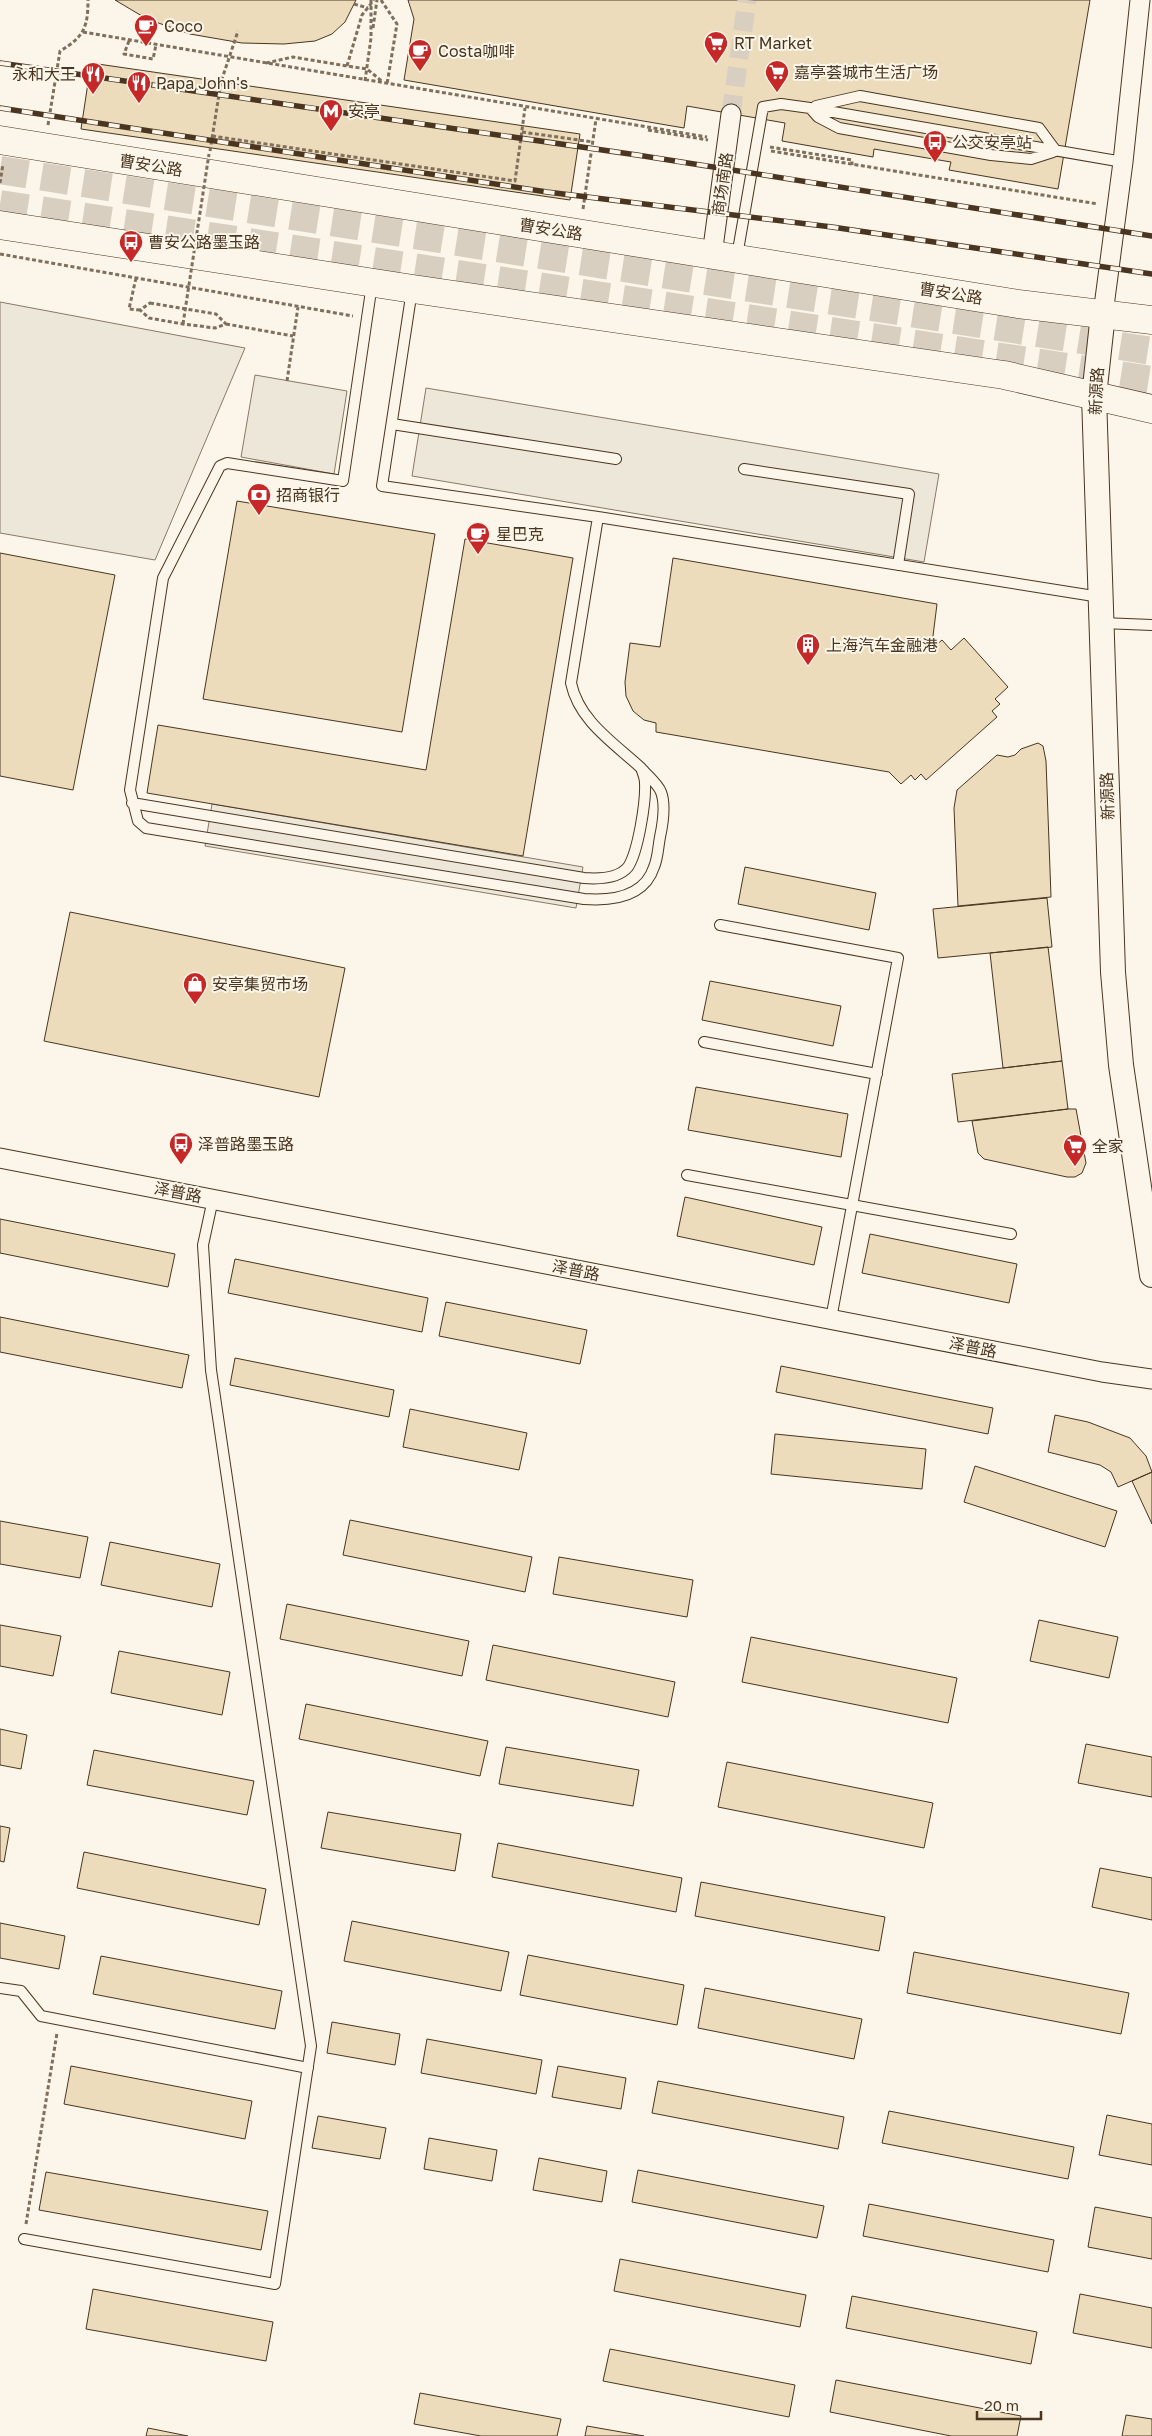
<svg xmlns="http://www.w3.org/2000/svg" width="1152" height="2436" font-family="'Golos Text','Noto Sans SC',sans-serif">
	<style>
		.parking { fill: #ede7d9; stroke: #887966 }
		.building { fill: #ecdcbc; stroke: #4a3520 }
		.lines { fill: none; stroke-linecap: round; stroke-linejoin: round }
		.minor-tunnel { stroke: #d8cfc1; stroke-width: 19; stroke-dasharray: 19 9; stroke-linecap: butt }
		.trunk-tunnel { stroke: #d8cfc1; stroke-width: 28; stroke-dasharray: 28 14; stroke-linecap: butt }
		.service-casing { stroke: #4a3520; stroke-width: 12 }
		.minor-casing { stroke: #4a3520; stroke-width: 21 }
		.tertiary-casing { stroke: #4a3520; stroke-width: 26 }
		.secondary-casing { stroke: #4a3520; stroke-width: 29 }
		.path { stroke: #7f6f5c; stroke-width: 3; stroke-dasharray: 4 2.5; stroke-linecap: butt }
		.service { stroke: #fbf6e9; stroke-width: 10 }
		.minor { stroke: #fbf6e9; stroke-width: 19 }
		.tertiary { stroke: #fbf6e9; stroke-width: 24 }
		.secondary { stroke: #fbf6e9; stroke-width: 28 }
		.rail-casing { stroke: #4a3520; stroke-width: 5.5 }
		.rail { stroke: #fbf6e9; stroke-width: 4; stroke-dasharray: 11; stroke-linecap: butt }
		.path-bridge { stroke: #7f6f5c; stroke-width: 3; stroke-dasharray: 4 2.5; stroke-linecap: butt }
		.labels { text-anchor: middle; stroke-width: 4; stroke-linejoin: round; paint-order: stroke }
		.poi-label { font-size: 16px; fill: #4a3520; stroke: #fbf6e9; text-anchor: start }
		.street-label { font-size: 16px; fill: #4a3520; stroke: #fbf6e9 }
	</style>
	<rect width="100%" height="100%" fill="#fbf6e9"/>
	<path class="parking" d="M0 302 245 348 155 560 0 533Z
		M255 375 347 391 334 474 241 457Z
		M426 388 939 474 924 562 412 476Z
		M212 804 583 867 576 908 205 846Z"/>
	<path class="building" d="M115 0H356L345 22 332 34 315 41 284 44 242 43 190 34 147 19Z
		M408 0H1090L1058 189 949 170 951 162 874 149 873 157 782 141 785 123 687 106 684 128 404 80 414 19Z
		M91 63 580 134 570 200 81 129Z
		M237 501 435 534 402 732 203 699Z
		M465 539 573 558 523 856 147 793 158 725 426 770Z
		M0 553 115 575 73 790 0 776Z
		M673 558 937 604 933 636 929 641 934 647 942 640 951 650 964 638 1008 687 995 699 1000 704 992 711 997 717 926 780 921 774 915 780 911 775 901 784 889 772 656 732V723L644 720 633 711 626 696 625 682 630 643 660 647Z
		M1038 743 1043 746 1046 761 1051 897 958 906 954 808 957 790 997 755 1008 757 1015 755 1021 749Z
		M745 867 876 893 869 930 738 904Z
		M1047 898 1052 947 938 958 933 909Z
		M70 912 345 968 319 1097 44 1041Z
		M1048 947 1062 1061 1003 1068 990 953Z
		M710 981 841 1006 833 1046 702 1020Z
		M1062 1061 1068 1109 958 1122 952 1074Z
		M696 1087 848 1114 841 1157 688 1130Z
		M1068 1109H1076L1086 1163 1082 1173 1075 1177H1067L984 1159 978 1153 972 1121Z
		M685 1197 822 1227 814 1265 677 1236Z
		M0 1219 175 1254 168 1287 0 1253Z
		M870 1234 1017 1264 1009 1303 862 1273Z
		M235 1259 428 1298 422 1332 228 1293Z
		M446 1302 587 1330 580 1364 439 1336Z
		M0 1317 189 1355 182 1388 0 1352Z
		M235 1358 394 1390 389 1417 230 1385Z
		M781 1366 993 1408 988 1434 776 1392Z
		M410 1409 527 1433 519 1470 403 1447Z
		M1055 1415 1088 1422 1130 1438 1146 1456 1152 1472 1118 1487 1111 1472 1100 1465 1048 1452Z
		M775 1434 926 1449 922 1489 771 1474Z
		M975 1466 1117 1511 1105 1547 964 1502Z
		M1152 1472V1524L1132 1481Z
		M350 1520 532 1557 525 1592 343 1555Z
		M0 1521 88 1537 80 1578 0 1564Z
		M110 1542 220 1564 212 1607 101 1585Z
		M559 1557 693 1580 687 1617 553 1594Z
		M287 1604 469 1641 462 1676 280 1639Z
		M1039 1620 1118 1637 1109 1678 1030 1661Z
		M0 1625 61 1636 53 1676 0 1666Z
		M751 1637 957 1678 948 1723 742 1682Z
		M493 1645 675 1682 668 1717 486 1680Z
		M119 1651 230 1672 222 1715 111 1693Z
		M306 1704 488 1741 480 1776 299 1739Z
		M0 1729 27 1735 21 1769 0 1765Z
		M1086 1744 1152 1757V1797L1078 1783Z
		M506 1747 639 1770 633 1806 499 1784Z
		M94 1750 254 1781 247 1815 87 1785Z
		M727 1762 933 1803 924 1848 718 1807Z
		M328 1812 461 1834 455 1871 321 1848Z
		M0 1826 10 1828 4 1862 0 1861Z
		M498 1843 682 1878 676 1912 492 1877Z
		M84 1852 266 1889 259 1925 77 1888Z
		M1100 1868 1152 1878V1920L1092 1907Z
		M701 1882 885 1917 879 1951 695 1916Z
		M352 1921 509 1952 501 1991 344 1961Z
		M0 1923 65 1936 59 1969 0 1958Z
		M914 1952 1129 1993 1121 2034 907 1993Z
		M528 1955 684 1985 677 2025 520 1995Z
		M101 1956 282 1991 275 2029 93 1994Z
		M705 1988 862 2019 854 2059 698 2028Z
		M332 2022 400 2034 395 2065 327 2053Z
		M427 2039 542 2060 536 2094 421 2073Z
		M71 2066 252 2101 245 2139 64 2104Z
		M558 2066 626 2078 621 2109 552 2097Z
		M658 2081 844 2117 838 2149 652 2113Z
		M889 2111 1074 2147 1068 2179 882 2143Z
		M1107 2115 1152 2124V2165L1099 2155Z
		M318 2116 386 2128 380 2159 312 2148Z
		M429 2138 497 2150 492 2181 424 2169Z
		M539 2158 607 2171 602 2202 533 2190Z
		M638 2170 824 2206 817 2238 632 2202Z
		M46 2172 268 2211 261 2250 39 2210Z
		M869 2204 1054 2240 1048 2272 863 2236Z
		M1095 2207 1152 2218V2259L1088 2247Z
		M620 2259 806 2295 800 2327 614 2291Z
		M93 2289 273 2322 266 2361 86 2329Z
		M1080 2294 1152 2308V2348L1073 2333Z
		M852 2296 1037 2332 1031 2364 846 2328Z
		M610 2349 795 2385 789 2417 603 2381Z
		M836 2380 1021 2416 1017 2436H951L830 2412Z
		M420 2393 561 2419 557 2436H481L414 2424Z
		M1126 2415 1152 2419V2436H1122Z
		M587 2426 644 2436H585Z
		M148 2428 188 2436H146Z"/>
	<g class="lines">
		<path class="minor-tunnel" d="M731 114 747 0"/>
		<path class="trunk-tunnel" d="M0 170 1152 351
			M0 204 1152 380"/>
		<g class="service-casing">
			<path id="service" d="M816 106 860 96 1039 128 1056 151
				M810 108 818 117 839 128 991 155 1031 159 1053 152
				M737 256 763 107 781 104 810 108 1123 162
				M372 284 343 481 227 463 220 466 163 578 130 790 138 821 146 828 584 899C611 901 644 898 654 867 658 858 658 847 660 837 663 823 666 805 661 792 658 784 647 775 641 768
				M392 424 616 459
				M744 469 909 494 898 565
				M598 517 1100 597
				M1102 623 1152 625
				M132 803 584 878C597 879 618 879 628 867 638 852 646 802 645 783 645 778 643 773 641 768 614 743 579 721 571 683L598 517 382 486 412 290
				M720 925 898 958 831 1319
				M704 1042 877 1074
				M687 1175 1011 1234
				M0 1988 21 1991 41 2016 308 2068
				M24 2239 275 2284 311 2046 211 1370 203 1245 213 1199"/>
		</g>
		<g class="minor-casing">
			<path id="minor" d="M712 255 731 114
				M1103 314 1123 162 1140 0
				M0 1158 1102 1372 1152 1379"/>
		</g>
		<g class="tertiary-casing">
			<path id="tertiary" d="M1103 314 1094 396 1113 972 1121 1065 1152 1275"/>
		</g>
		<g class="secondary-casing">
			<path id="secondary" d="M0 140 1018 304 1152 320
				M0 225 413 289 1004 375 1152 409"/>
		</g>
		<path class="path" d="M381 0 397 24 387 84
			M354 4 368 8
			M373 28 377 0
			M83 32 707 137
			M129 41 124 54 153 59 156 45
			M266 63 293 57 347 66 367 69 383 82
			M347 66 362 15 374 0
			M365 81 371 38V0
			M48 125 60 51C84 37 88 27 88 0
			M648 130 708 140
			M522 132 593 142
			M212 136 515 181 525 108
			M770 147 852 160V165
			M210 151 221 82 238 31
			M771 151 1098 204
			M0 183 3 164
			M583 209 596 119
			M0 254 353 316
			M136 278 129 309 140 310
			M150 303 216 314 226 324 215 328 183 324 149 318 140 310Z
			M226 324 293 336
			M287 381 298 307
			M26 2224 57 2033"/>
		<use href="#service" class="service"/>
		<use href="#minor" class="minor"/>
		<use href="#tertiary" class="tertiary"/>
		<use href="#secondary" class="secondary"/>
		<g class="rail-casing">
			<path id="rail" d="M0 63 637 155 1152 236
				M0 108 547 192 832 227 1152 274"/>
		</g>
		<use href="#rail" class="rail"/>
		<path class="path-bridge" d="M183 324 209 154"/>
	</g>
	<defs>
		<g id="cafe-pin" transform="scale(1.25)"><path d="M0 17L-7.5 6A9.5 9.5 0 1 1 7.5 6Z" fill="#c62828" stroke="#fbf6e9"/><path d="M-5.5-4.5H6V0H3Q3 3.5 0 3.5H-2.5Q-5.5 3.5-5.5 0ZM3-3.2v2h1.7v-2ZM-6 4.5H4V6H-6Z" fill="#fff"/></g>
		<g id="supermarket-pin" transform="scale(1.25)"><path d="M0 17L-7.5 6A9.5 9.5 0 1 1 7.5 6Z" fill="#c62828" stroke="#fbf6e9"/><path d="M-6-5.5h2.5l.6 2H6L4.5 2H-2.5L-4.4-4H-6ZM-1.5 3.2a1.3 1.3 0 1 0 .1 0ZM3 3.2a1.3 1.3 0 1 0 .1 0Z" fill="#fff"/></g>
		<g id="restaurant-pin" transform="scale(1.25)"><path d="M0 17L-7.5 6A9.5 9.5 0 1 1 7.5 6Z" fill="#c62828" stroke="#fbf6e9"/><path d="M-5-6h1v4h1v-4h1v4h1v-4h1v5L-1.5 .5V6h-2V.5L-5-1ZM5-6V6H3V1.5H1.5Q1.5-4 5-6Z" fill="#fff"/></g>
		<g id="metro-pin" transform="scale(1.25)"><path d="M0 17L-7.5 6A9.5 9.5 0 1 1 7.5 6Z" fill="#c62828" stroke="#fbf6e9"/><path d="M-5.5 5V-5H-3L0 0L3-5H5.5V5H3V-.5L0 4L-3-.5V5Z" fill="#fff"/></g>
		<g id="bus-pin" transform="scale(1.25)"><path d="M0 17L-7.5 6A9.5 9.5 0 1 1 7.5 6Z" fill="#c62828" stroke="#fbf6e9"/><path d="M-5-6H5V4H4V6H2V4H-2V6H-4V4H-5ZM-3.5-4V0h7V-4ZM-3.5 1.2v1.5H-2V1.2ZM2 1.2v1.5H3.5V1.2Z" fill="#fff"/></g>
		<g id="bank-pin" transform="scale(1.25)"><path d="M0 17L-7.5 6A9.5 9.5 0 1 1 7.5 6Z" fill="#c62828" stroke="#fbf6e9"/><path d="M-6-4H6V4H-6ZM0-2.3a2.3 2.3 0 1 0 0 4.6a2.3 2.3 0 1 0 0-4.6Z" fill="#fff"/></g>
		<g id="building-pin" transform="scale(1.25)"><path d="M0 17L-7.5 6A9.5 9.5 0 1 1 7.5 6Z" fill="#c62828" stroke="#fbf6e9"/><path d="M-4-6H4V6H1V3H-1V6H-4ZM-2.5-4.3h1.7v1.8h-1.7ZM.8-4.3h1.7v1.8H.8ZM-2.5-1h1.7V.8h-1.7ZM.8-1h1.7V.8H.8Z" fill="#fff"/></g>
		<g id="shop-pin" transform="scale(1.25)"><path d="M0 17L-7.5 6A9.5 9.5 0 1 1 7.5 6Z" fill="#c62828" stroke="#fbf6e9"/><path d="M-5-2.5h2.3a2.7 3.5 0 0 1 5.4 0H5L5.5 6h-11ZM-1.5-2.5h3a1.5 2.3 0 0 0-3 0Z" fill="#fff"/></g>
	</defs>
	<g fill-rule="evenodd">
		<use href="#cafe-pin" x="146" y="26"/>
		<use href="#supermarket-pin" x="716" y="43"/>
		<use href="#cafe-pin" x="420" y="51"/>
		<use href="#supermarket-pin" x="777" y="72"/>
		<use href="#restaurant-pin" x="93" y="74"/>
		<use href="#restaurant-pin" x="139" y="83"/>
		<use href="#metro-pin" x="331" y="111"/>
		<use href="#bus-pin" x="935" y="142"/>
		<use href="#bus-pin" x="131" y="242"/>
		<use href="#bank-pin" x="259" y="495"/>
		<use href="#cafe-pin" x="478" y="534"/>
		<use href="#building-pin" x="808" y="645"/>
		<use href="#shop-pin" x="195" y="984"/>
		<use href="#bus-pin" x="181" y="1144"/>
		<use href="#supermarket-pin" x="1075" y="1146"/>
	</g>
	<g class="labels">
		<g class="poi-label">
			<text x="164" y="32">Coco</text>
			<text x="734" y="49">RT Market</text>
			<text x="438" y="57">Costa咖啡</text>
			<text x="794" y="78">嘉亭荟城市生活广场</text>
			<text x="76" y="80" text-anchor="end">永和大王</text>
			<text x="156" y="89">Papa John's</text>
			<text x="348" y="117">安亭</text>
			<text x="952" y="148">公交安亭站</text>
			<text x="148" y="248">曹安公路墨玉路</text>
			<text x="276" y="501">招商银行</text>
			<text x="496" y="540">星巴克</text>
			<text x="826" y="651">上海汽车金融港</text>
			<text x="212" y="990">安亭集贸市场</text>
			<text x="198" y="1150">泽普路墨玉路</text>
			<text x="1092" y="1152">全家</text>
		</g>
		<g class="street-label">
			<text transform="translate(151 165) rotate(9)" y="6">曹安公路</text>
			<text transform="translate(722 184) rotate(-82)" y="6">商场南路</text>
			<text transform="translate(551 229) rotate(9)" y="6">曹安公路</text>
			<text transform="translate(951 293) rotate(9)" y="6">曹安公路</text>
			<text transform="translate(1096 391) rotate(-87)" y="6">新源路</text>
			<text transform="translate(1107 796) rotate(-92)" y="6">新源路</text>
			<text transform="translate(178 1192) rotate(11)" y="6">泽普路</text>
			<text transform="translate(576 1270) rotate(11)" y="6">泽普路</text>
			<text transform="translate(973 1347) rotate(11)" y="6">泽普路</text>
		</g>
	</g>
	<path d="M977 2411v8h64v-8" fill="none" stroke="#4a3520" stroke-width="2.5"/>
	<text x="984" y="2411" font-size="15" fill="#4a3520" stroke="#fbf6e9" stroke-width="4" paint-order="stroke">20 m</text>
</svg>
